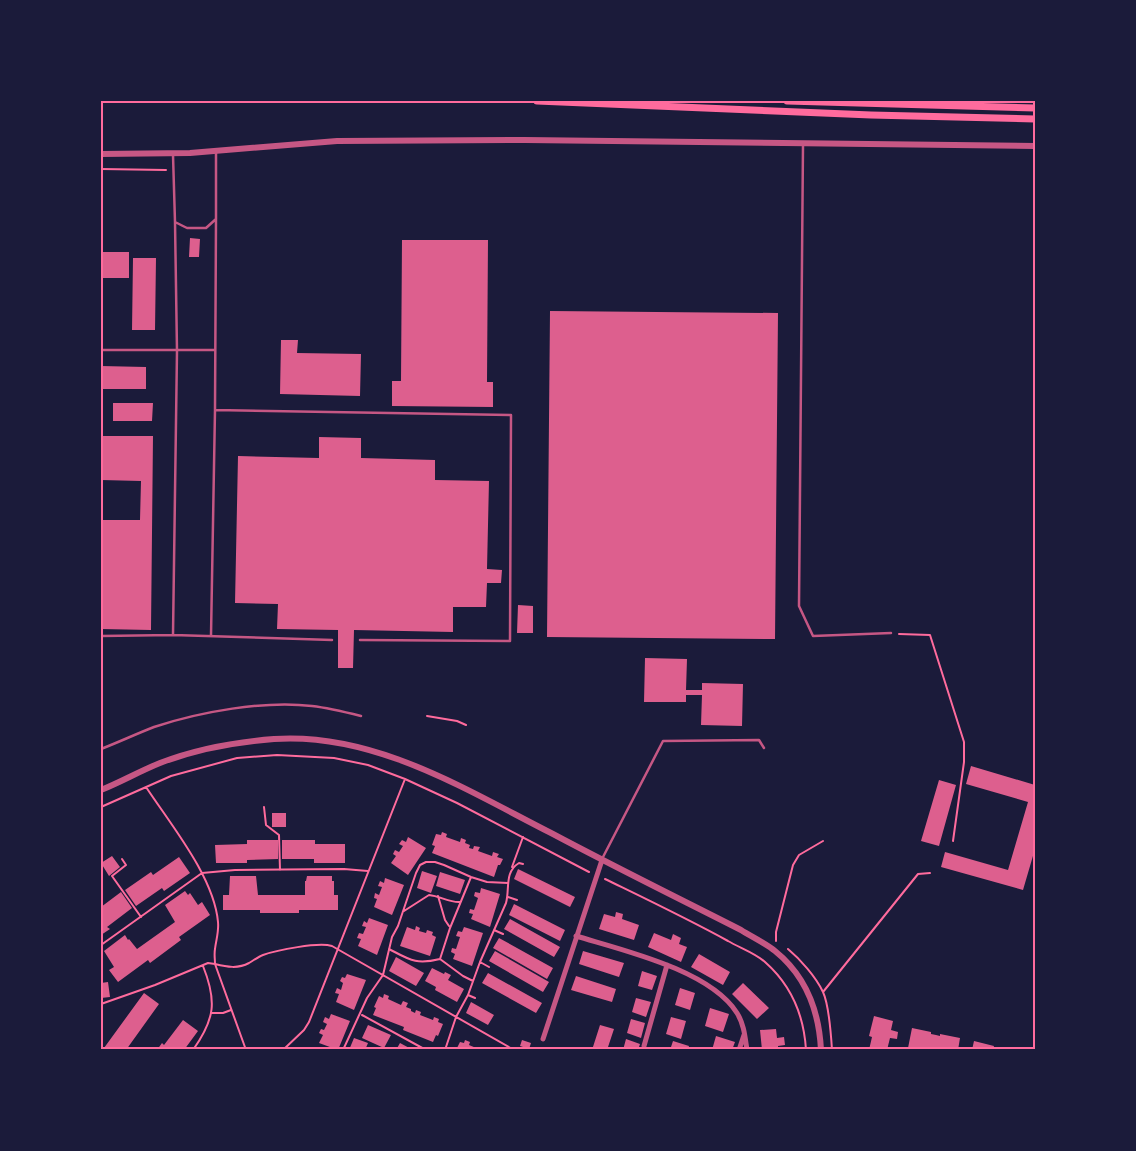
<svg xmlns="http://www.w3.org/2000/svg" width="1136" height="1151" font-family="'Asap Condensed',sans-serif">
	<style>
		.building { fill: #dd5f8e }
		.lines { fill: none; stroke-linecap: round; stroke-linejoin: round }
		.path { stroke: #ff6b9d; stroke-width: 2 }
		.service { stroke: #c65784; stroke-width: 2.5 }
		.minor { stroke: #c65784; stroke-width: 5 }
		.tertiary { stroke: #c65784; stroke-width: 6 }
		.secondary { stroke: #ff6b9d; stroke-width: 7 }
		.neatline { fill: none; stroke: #ff6b9d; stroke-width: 2 }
	</style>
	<rect width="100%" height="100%" fill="#1b1b3a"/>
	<path class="building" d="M190 238 200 239 199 257H189Z
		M402 240H488L487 382H493V407L392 406V381H401Z
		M101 252H129V278H101Z
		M133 258H156L155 330H132Z
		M550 311 778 313 775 639 547 637Z
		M281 340H298L297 353 361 354 360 396 280 394Z
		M101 366 146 367V389H101Z
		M113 403H153L152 421H113Z
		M101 436H153L151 630 101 629V520H140L141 481 101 480Z
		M319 437 361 438V458L435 460V480L489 481 487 569 502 570 501 583H487L486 607H453V632L354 630 353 668H338V630L277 629 278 604 235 603 238 456 319 458Z
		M518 605 533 606V633H517Z
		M645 658 687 659 686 690H702V683L743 684 742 726 701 725 702 695H686V702H644Z
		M971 766 1035 785V849L1023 890 941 867 945 852 1008 870 1028 802 966 784Z
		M939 780 956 785 939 846 921 841Z
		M272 813H286V827H272Z
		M442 832 447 834 446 837 460 842 461 838 466 840 465 843 470 845 469 848 473 849 474 846 480 847 478 851 492 856 493 852 499 854 497 857 503 859 500 865H498L494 877 432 853 435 846 432 845 436 834 441 835Z
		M408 837 426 848 408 875 391 863 396 856 393 854 395 850 399 852 403 846 399 844 402 840 406 842Z
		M247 840H278V859L247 860V863H216L215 845 247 844Z
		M282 840H315V844H345V863H314V859H282Z
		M112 856 120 867 109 876 101 863Z
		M179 857 190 873 164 891 162 888 136 906 125 890 151 872 153 875Z
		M518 869 575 897 570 907 514 879Z
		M422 871 437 876 431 893 417 888Z
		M440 872 465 880 460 894 436 886Z
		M230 876H256L258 895H305V881H306L307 876H332V881H334V895H338V910H299V913H260V910H223V895H229Z
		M385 878 404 885 392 915 374 907 377 899 374 898 375 893 379 895 382 887 378 886 380 881 384 883Z
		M481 888 500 894 490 927 471 919 473 914 469 913 470 909 474 910 478 898 474 896 475 892 480 893Z
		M185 891 188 895 190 893 198 905 202 902 210 915 179 937 181 940 150 963 148 960 118 982 109 970 114 967 104 951 125 935 128 940 129 939 137 949 175 922 165 905Z
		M121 892 132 908 107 927 110 929 101 935V907Z
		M514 904 565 930 560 941 509 915Z
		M616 912 623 914 622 919 639 925 634 940 599 929 604 914 615 917Z
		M369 918 388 925 377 955 358 946 361 939 357 938 359 933 363 934 366 927 362 926 364 921 367 923Z
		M510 919 560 947 554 957 504 929Z
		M416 926 420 928 419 931 426 933 427 930 433 932 432 935 436 937 430 956 400 946 407 927 415 930Z
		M464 927 483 933 472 966 453 959 455 954 451 952 452 948 456 949 460 937 456 936 458 931 462 932Z
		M654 933 671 940 673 934 681 938 679 944 687 947 681 962 648 947Z
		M499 938 553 968 547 979 493 948Z
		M495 951 549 982 543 992 489 961Z
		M583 951 624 963 619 977 579 964Z
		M699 954 730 972 723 985 691 967Z
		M396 957 424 973 416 986 389 971Z
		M432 968 444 974 445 972 451 975 448 980 464 989 457 1002 435 990 436 987 425 981Z
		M642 971 657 976 652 990 638 986Z
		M488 973 542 1003 536 1013 482 983Z
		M347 974 366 980 354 1010 336 1002 339 994 335 993 337 988 341 990 343 983 340 981 342 977 345 978Z
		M576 976 616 989 612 1002 571 990Z
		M108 982 110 997 101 998V983Z
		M743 983 769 1008 757 1019 732 994Z
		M680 988 695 993 690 1010 675 1005Z
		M144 993 159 1004 126 1050H107L104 1048Z
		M384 994 389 996 388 999 401 1005 403 1001 408 1003 406 1007 411 1009V1011L415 1013 416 1010 421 1012 420 1015 433 1020 434 1017 439 1019 438 1022 443 1024 438 1036 436 1035 433 1042 403 1030 404 1027 373 1015 376 1008 374 1007 379 996 383 998Z
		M636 998 651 1002 646 1017 632 1012Z
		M471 1002 494 1015 488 1025 466 1013Z
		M710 1008 729 1014 723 1032 705 1026Z
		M331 1014 350 1021 338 1050 319 1043 323 1035 319 1033 321 1029 324 1030 327 1024 323 1022 325 1017 329 1019Z
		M874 1016 893 1021 891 1030 898 1032 897 1039 890 1038 887 1050H869L872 1037 869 1036Z
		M671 1017 686 1021 681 1039 666 1034Z
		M631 1019 645 1023 641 1038 627 1033Z
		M183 1020 198 1031 184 1050H157L162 1043 164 1045Z
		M368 1025 391 1035 384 1048 362 1038Z
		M600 1025 614 1029 607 1050H592Z
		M912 1028 931 1032V1034L936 1035 940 1036V1034L960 1038 958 1050H916L908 1048Z
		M776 1029 777 1038 784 1037 785 1045 778 1046V1050H762L760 1030Z
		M716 1036 735 1042 732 1050H712Z
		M354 1038 368 1043 365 1050H349Z
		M626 1039 640 1044 638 1050H623Z
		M465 1040 470 1042 469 1045 481 1050H456L460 1042 464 1043Z
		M522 1040 531 1043 529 1049 520 1046Z
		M673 1041 689 1046 688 1050H670Z
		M974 1041 994 1046 993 1050H972Z
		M400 1043 413 1050H396Z"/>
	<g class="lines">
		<path class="path" d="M101 169 166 170
			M899 634 930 635 964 742V762L953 841
			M427 716 457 721 466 725
			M146 787C171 825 214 877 218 922 219 932 216 940 215 949 214 954 215 959 215 964 227 967 238 969 249 963 254 960 258 957 263 955 277 950 318 942 332 946L514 1050
			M101 807 171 776 237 758 277 755 334 758 368 765 405 779 457 803 589 872
			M264 807 266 825 279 835 280 870
			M122 859 126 865 112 876 141 917
			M512 867 523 837
			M605 879C646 899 688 919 728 941 740 948 755 953 765 962 791 985 804 1016 806 1050
			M438 896 445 920 449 926
			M508 897 517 900
			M404 911 429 895C440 896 450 903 460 902
			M494 930 503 934
			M776 941V932L793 865 799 855 823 841
			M101 945 202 873 235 870 344 869 368 871
			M389 949C410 960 416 965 440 959L463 976 473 981
			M788 949C800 959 816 977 823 992 829 1005 831 1034 832 1050
			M440 959 450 928 471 877
			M480 962 489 967
			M823 992 918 874 930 873
			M468 995 475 998
			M101 1004 155 985 208 963 215 964 246 1050
			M212 1013H223L231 1010
			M362 1015 426 1050
			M193 1050C215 1019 217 1001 203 966
			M283 1050 304 1030 309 1022 405 779
			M343 1050 367 998 383 975 392 937 398 926 416 873 420 865 426 862H435L444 865 471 877 487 882 508 883
			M445 1050 456 1017 468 995 480 962 506 903C510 889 504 872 519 863L523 864"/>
		<path class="service" d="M803 145 799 606 813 636 891 633
			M173 155 175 222 187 228H206L216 219V153
			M101 350H215
			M215 410 511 415 510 641 360 640
			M173 635 177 351 175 222
			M101 636 173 635 332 640
			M211 636 215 410 216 219
			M101 749C119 742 136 734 154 727 199 712 265 700 312 706 329 708 345 712 361 716
			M602 859 663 741 759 740 764 748"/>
		<path class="minor" d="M576 936C622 950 710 970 737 1013 744 1024 745 1037 747 1050
			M543 1039 602 860
			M644 1046 667 965
			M739 1050 744 1035"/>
		<path class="tertiary" d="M101 154 190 153 337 141 525 140 1035 146
			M101 790C121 782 140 771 160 763 196 749 235 742 274 739 375 732 466 790 553 834 615 867 678 898 741 930 752 937 765 943 775 951 806 976 819 1010 821 1050"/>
		<path class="secondary" d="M537 101 871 115 1035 119
			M787 101 1035 108"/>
	</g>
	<rect width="1136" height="1151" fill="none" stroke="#1b1b3a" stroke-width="205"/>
	<rect x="102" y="102" width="932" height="946" class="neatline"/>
</svg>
